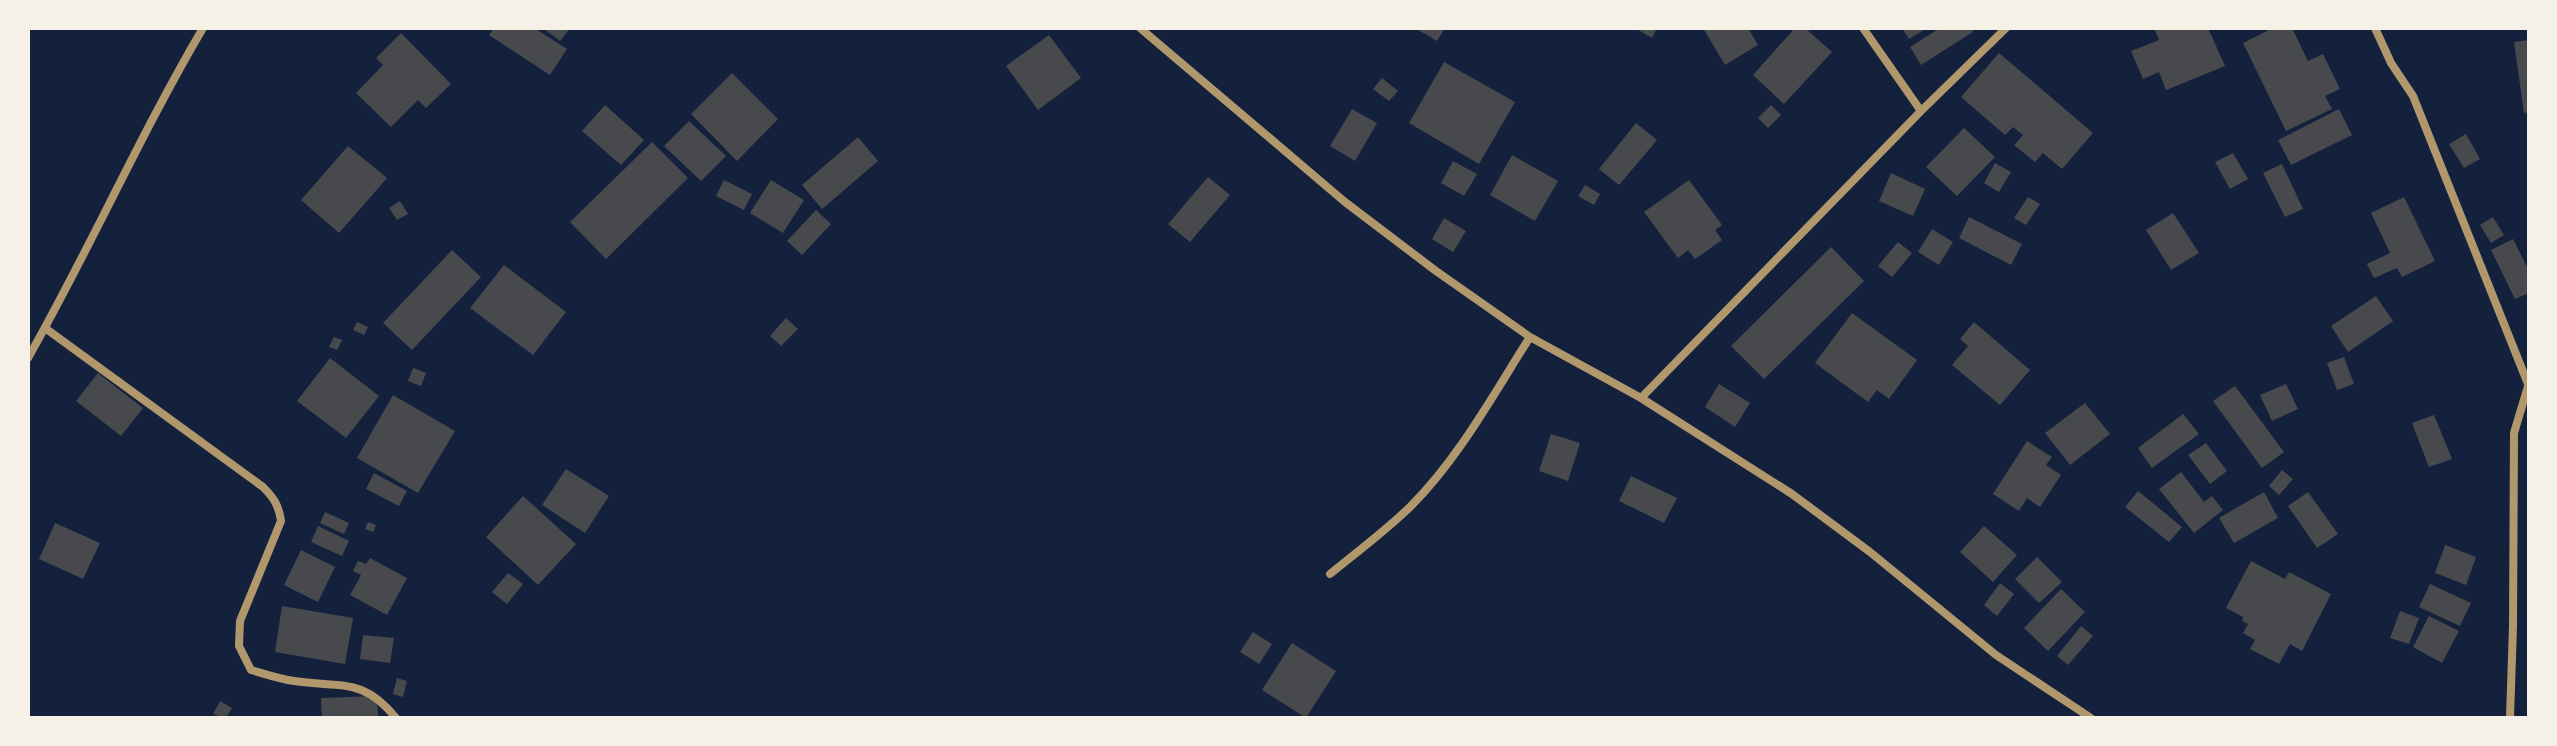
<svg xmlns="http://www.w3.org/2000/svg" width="2557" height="746" font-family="Lato,sans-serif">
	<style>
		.building { fill: #48494c }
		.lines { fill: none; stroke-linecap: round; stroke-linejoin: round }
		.minor { stroke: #b1986c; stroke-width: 8 }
	</style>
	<rect width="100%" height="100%" fill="#14213d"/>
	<path class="building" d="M494 28H534L567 49 550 75 489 35Z
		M543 28H570L560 41Z
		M1415 28H1445L1437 41Z
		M1635 28H1657L1652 38Z
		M1703 28H1748L1758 45 1725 65Z
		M1795 28H1805L1832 52 1784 104 1753 75Z
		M1902 28H1927L1909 39Z
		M1940 28H1971L1973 32 1921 65 1910 47Z
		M2154 28H2208L2225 66 2166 90 2159 72 2143 79 2131 51 2159 40Z
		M2273 28H2292L2308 61 2323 54 2340 89 2325 96 2332 109 2286 131 2243 43Z
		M401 33 451 84 426 108 418 100 391 127 356 93 383 65 376 58Z
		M1049 35 1081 78 1038 110 1006 66Z
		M2529 40V112L2524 113 2514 42Z
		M1999 53 2093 133 2062 169 2043 153 2035 162 2014 145 2023 135 2013 127 2005 135 1961 97Z
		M1444 62 1515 102 1479 164 1409 123Z
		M732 73 778 119 737 161 691 114Z
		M1382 78 1398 91 1389 101 1373 89Z
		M605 105 644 140 621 165 582 131Z
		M1771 105 1781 115 1768 128 1758 118Z
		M1352 109 1377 123 1355 161 1330 146Z
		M2339 109 2352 135 2291 165 2278 140Z
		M689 121 726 156 701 181 664 146Z
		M1636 123 1657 140 1619 185 1599 169Z
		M1964 128 1995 157 1957 196 1926 167Z
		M2466 134 2480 159 2464 168 2449 144Z
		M858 137 878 161 822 209 802 185Z
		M652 142 688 178 606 259 570 222Z
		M348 146 387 178 339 233 301 200Z
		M2233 153 2248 179 2230 189 2215 162Z
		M1512 155 1558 181 1535 221 1490 195Z
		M1453 161 1477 174 1464 196 1441 183Z
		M1995 163 2011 172 1999 192 1984 183Z
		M2282 164 2303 209 2285 217 2263 173Z
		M1891 173 1925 189 1913 216 1879 201Z
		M1208 177 1230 195 1190 242 1168 224Z
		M724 180 752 194 744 210 716 196Z
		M771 180 804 200 783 233 750 213Z
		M1689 180 1722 225 1715 230 1722 240 1695 259 1688 250 1678 258 1644 212Z
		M1585 185 1600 194 1594 205 1578 196Z
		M2028 197 2040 204 2026 225 2014 218Z
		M2404 197 2435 261 2402 277 2397 268 2374 278 2367 264 2390 253 2371 213Z
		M400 201 408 214 397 220 389 208Z
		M816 210 831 224 802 255 787 241Z
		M2173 213 2199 253 2171 270 2146 230Z
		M1969 217 2022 244 2011 265 1959 238Z
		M2493 217 2504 235 2491 243 2480 225Z
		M1444 218 1466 231 1453 252 1432 239Z
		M1932 229 1953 242 1939 265 1918 252Z
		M2513 239 2529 271V293L2515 299 2491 250Z
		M1898 242 1912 253 1892 277 1878 266Z
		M1831 247 1864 281 1764 379 1731 346Z
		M452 250 481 277 412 350 383 323Z
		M504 265 566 312 533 355 470 308Z
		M2376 296 2393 321 2348 352 2331 326Z
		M1852 313 1917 360 1889 399 1877 390 1868 402 1815 363Z
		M786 318 798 329 781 346 770 336Z
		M357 322 368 327 364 335 353 330Z
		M1974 322 2030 370 2000 405 1952 365 1968 346 1960 339Z
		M334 337 342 340 337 350 329 347Z
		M2344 357 2354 384 2337 390 2327 363Z
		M330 358 379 396 346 438 297 401Z
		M413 368 426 373 421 386 408 381Z
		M98 373 143 408 121 436 76 401Z
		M1719 384 1750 403 1735 427 1705 407Z
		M2286 384 2298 409 2272 421 2260 395Z
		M2235 386 2284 452 2262 468 2213 401Z
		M393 395 455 431 418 493 357 458Z
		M2085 403 2110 434 2070 465 2045 433Z
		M2183 414 2199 434 2152 468 2138 448Z
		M2434 415 2452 459 2429 467 2412 423Z
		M1551 434 1580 443 1568 481 1539 471Z
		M2027 441 2052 457 2046 465 2061 475 2040 507 2027 498 2019 511 1993 494Z
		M2206 443 2227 471 2210 484 2188 455Z
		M566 469 609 496 585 533 542 505Z
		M2282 470 2293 479 2279 495 2269 486Z
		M2181 472 2204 502 2212 496 2223 510 2194 533 2159 489Z
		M374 473 407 491 399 506 366 489Z
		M1631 476 1677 498 1664 523 1619 501Z
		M2138 491 2182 527 2169 542 2125 507Z
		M2264 492 2278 518 2234 543 2219 518Z
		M2308 492 2338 534 2317 548 2288 506Z
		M523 496 576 544 538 585 486 537Z
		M325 512 349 523 344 534 320 523Z
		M368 522 376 525 373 532 365 529Z
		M55 523 100 543 83 579 39 559Z
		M318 526 349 541 342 556 311 542Z
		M1984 526 2017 555 1993 582 1960 552Z
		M2445 545 2476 557 2466 585 2435 573Z
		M301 550 335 567 318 602 284 585Z
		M2037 557 2062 582 2039 603 2015 579Z
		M370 558 407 578 387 615 350 595 361 575 353 571 358 561 366 564Z
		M2251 561 2285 579 2289 572 2331 594 2302 651 2290 644 2279 664 2250 649 2255 640 2243 633 2248 624 2242 621 2243 617 2226 608Z
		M508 573 523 584 507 604 492 592Z
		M2000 583 2014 594 1997 616 1984 605Z
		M2430 584 2471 603 2460 626 2419 607Z
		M2061 589 2085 612 2048 651 2024 628Z
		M282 606 353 618 345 664 275 652Z
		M2400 611 2419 618 2409 644 2390 638Z
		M2429 616 2459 631 2442 663 2413 647Z
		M2081 626 2093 636 2068 665 2057 656Z
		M1253 632 1272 644 1259 664 1240 652Z
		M363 635 394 638 390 663 360 659Z
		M1292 643 1336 671 1306 718 1262 690Z
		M397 678 407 681 403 697 393 694Z
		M377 696 378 718H322L321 698Z
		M220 701 232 708 226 718 213 714Z"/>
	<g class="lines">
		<path class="minor" d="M1140 28 1345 202 1436 271 1530 337 1641 398 1792 494 1870 552 1996 655 2091 718
			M1863 28 1921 111
			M2375 28 2391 63 2413 96 2528 384
			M45 328 263 487C274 498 279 506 281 521L240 621 239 646 251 670C265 674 280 679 294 681 341 688 363 677 396 718
			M28 358C90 249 140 135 203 28
			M1641 398 1921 111 2006 28
			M1330 574C1357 552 1385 531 1410 507 1459 458 1493 395 1530 337
			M2510 718 2513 626 2514 433 2529 383"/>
	</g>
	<rect width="2557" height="746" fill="none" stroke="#f6f1e7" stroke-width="60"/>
</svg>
